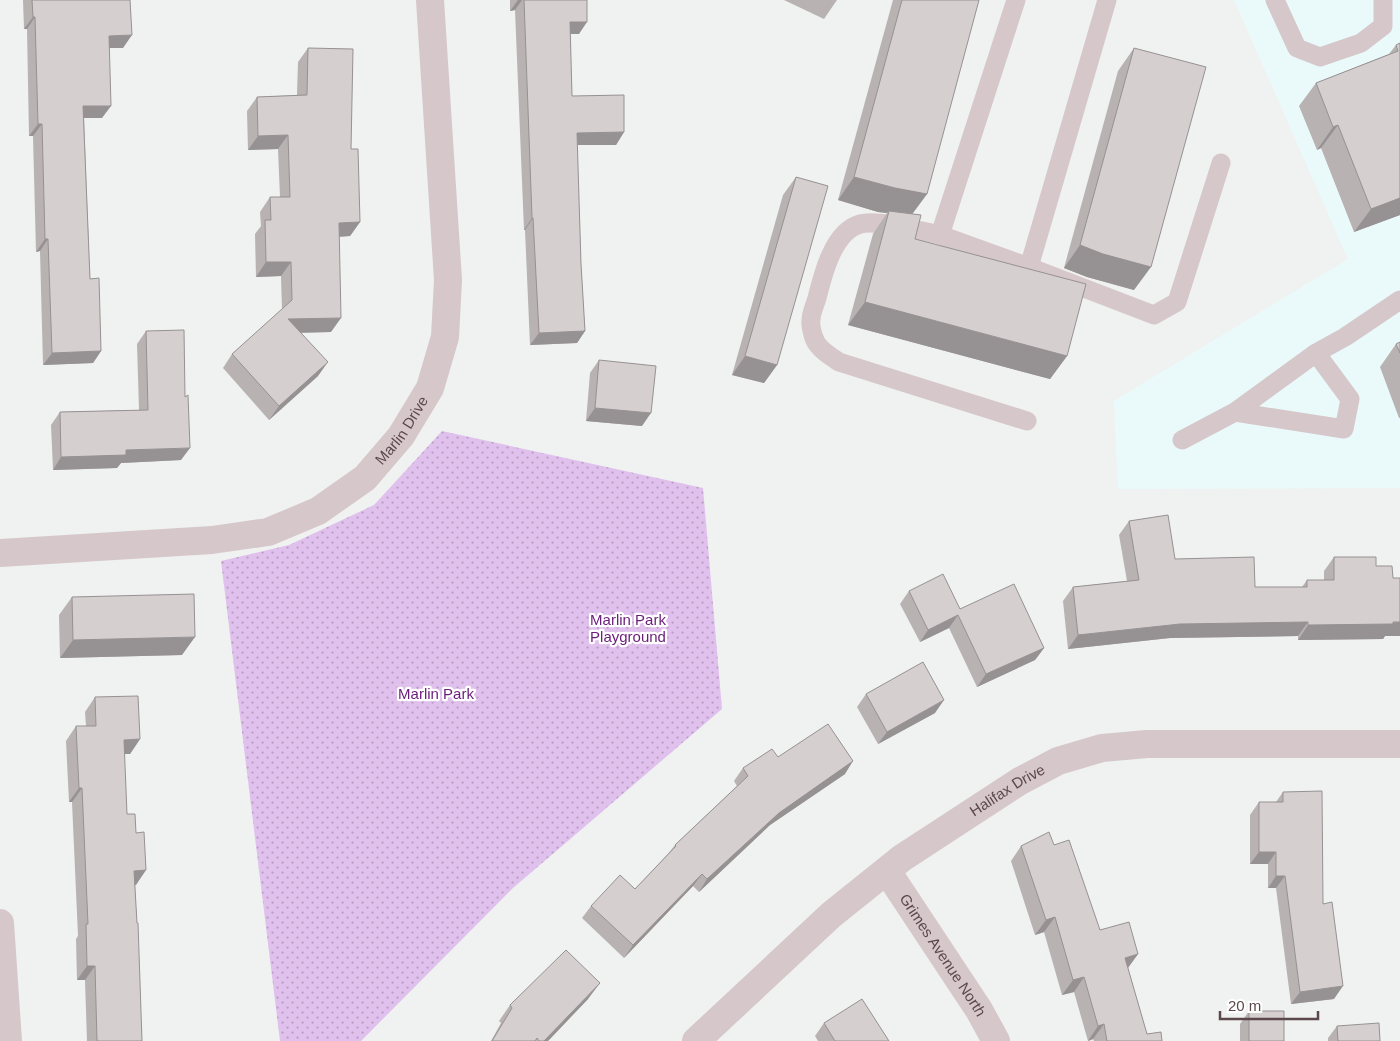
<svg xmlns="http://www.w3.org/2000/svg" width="1400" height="1041" font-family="Arial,sans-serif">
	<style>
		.commercial { fill: #eafafb }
		.park { fill: url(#park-dots) }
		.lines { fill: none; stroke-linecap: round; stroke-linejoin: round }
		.service { stroke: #d6c7ca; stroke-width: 19 }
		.minor { stroke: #d6c7ca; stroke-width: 28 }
		.wall { fill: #b8b2b3 }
		.shaded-wall { fill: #969192 }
		.building { fill: #d6cfd0; stroke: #969192 }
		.labels { text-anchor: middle; stroke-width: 4.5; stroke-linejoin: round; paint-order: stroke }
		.street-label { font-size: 15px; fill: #5c484c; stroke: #fff }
		.park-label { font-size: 15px; fill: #6a1d79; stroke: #fff }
	</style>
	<defs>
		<pattern id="park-dots" width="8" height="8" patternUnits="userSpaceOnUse" patternTransform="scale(1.25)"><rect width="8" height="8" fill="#e0c0ec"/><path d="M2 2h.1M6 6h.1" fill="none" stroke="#b99ec1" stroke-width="1.8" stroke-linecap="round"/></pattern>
	</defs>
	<rect width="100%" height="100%" fill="#eff2f0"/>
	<path class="commercial" d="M1234 0H1400V488L1118 489 1114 401 1348 259Z"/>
	<path class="park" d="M442 431 703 488 722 709 513 888 361 1041H280L221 561 289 545 374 505Z"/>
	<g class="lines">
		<path class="service" d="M1016 0 940 235 1029 267 1107 0
			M1275 0 1297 48 1320 57 1361 43 1383 26V0
			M940 235C920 231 878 219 860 224 833 232 823 274 817 298 815 305 811 313 811 320 810 325 812 331 813 335 816 348 829 355 839 362L1027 421
			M1029 267 1154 315 1177 302 1221 163
			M1235 412 1344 429 1350 399 1316 353
			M1182 440 1235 412 1316 353 1345 337 1400 300"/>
		<g class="minor">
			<path id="s1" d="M0 553 212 540 268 532 318 511 365 478 401 436 430 388 445 337 448 280 430 0"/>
			<path id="s2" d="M887 871 979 1010 996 1041"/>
			<path d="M0 923 8 1041"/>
			<path id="s3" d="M696 1041 831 915 902 858 1020 781 1058 761 1102 748 1147 744H1400"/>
		</g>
	</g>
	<path class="wall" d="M23 0H130L123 48H109L102 118H84L90 279 101 351 93 363 43 365 40 251 36 252 33 136H29L27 29H24Z
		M510 0H587L579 34H570L572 96 624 132 616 145H577L581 264 585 331 577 343 530 345 525 230H524L515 10 510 11Z
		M784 0H837L824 19Z
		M893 0H902L927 194 912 214 915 239 1067 356 1050 379 848 325 873 234 887 213 878 212 838 200Z
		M1400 43V215L1354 232 1321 148 1317 150 1299 106 1316 83 1389 54 1396 45Z
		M308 48 351 149 360 222 350 236 339 237 331 332 301 333 318 376 269 420 223 368 232 354 282 310 281 276 256 277 255 234 261 226 260 212 270 197H280L278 149 248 150 247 111 257 97 297 95 298 62Z
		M1134 48V290L1087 277 1064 268 1118 71Z
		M796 177 777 365 764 383 732 375 783 195Z
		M146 331 181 460 121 463 117 468 53 470 51 425 60 412 139 410 137 344Z
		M1400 342V418H1399L1380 367 1396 344Z
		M599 360 642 426 586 421 590 373Z
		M1129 521 1175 559 1255 587H1302L1307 580H1324V571L1334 557 1376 566 1385 636 1383 639 1298 640V636L1170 638 1068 649 1063 601 1073 587 1127 581 1119 535Z
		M909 591 960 609 1044 648 1035 660 977 687 949 628 920 642 900 604Z
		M72 597 182 655 60 658 59 615Z
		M866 694 935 713 878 744 857 707Z
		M95 697 140 739 130 754H124L127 814 136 833 146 870 135 885 142 1041H87L85 980H77L76 939 78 936 72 802H69L66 741 76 726H86L85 712Z
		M778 757 845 774 770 825 699 892 693 886 624 958 582 918 591 906 635 889 667 855 675 845 737 786 734 781 743 768Z
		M1283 792 1323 904 1334 999 1291 1004 1276 888H1268V864H1250V815L1259 802H1276Z
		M1054 845 1100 930 1138 954 1128 968 1147 1034 1162 1041H1094L1093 1039 1088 1041 1074 992 1062 995 1044 932 1035 935 1011 861 1021 846Z
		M588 999 548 1041H491L501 1023 499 1021 510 1005Z
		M1249 1011 1284 1041H1240V1024Z
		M824 1023 889 1041H818L815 1036Z
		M1337 1026 1380 1041H1328V1038Z"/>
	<path class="shaded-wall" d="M518 0H522L515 10 510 11Z
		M33 17H35L27 29H24Z
		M570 22H587L579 34H561Z
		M132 35 123 48H100L109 36Z
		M83 106H111L102 118H75Z
		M38 124H42L33 136H29Z
		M1338 125 1321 148 1317 150 1333 127Z
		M624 132 616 145H568L577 133Z
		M288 135 278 149 248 150 258 136Z
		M854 177 927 194 910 217 889 211 887 213 878 212 838 200Z
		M1400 198V215L1354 232 1371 209Z
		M532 218H533L525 230H524Z
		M360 222 350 236 329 237 339 223Z
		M45 239H48L40 251 36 252Z
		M1080 245 1151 267 1134 290 1087 277 1064 268Z
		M266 262H291L281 276 256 277Z
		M865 302 1067 356 1050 379 848 325Z
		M341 318 331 332 278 333 288 319Z
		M585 331 577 343 530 345 539 333Z
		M101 351 93 363 43 365 52 353Z
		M745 356 777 365 764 383 732 375Z
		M328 362 318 376 269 420 279 406Z
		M595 408 651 413 642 426 586 421Z
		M190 448 181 460 121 463 117 468 53 470 61 457 126 450Z
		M958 615 949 628 920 642 928 630Z
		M1308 622 1298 636 1170 638 1068 649 1078 635 1180 624Z
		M1400 622V636H1385L1383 639 1298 640 1308 625Z
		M195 637 182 655 60 658 73 640Z
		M1044 648 1035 660 977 687 986 674Z
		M944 700 935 713 878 744 887 732Z
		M140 739 130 754H114L124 740Z
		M853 761 845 774 770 825 699 892 707 879 779 813Z
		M79 788H82L72 802H69Z
		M1259 852H1276L1268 864H1250Z
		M146 870 136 885H124L134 871Z
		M702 874 693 886 624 958 633 945Z
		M1276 876H1285L1276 888H1268Z
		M1055 917 1044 932 1035 935 1046 920Z
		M1138 954 1127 969 1125 958Z
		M87 966H95L85 980H77Z
		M1084 977 1074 992 1062 995 1073 980Z
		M600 983 588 999 548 1041H544Z
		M1343 986 1334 999 1291 1004 1300 992Z
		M1104 1024 1093 1039 1088 1041 1098 1026Z"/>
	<path class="building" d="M32 0H130L132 35 109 36 111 106H83L90 279 99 278 101 351 52 353 48 239H45L42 124H38L35 17H33Z
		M524 0H587V22H570L572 96 624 95V132L577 133 581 264 585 331 539 333 533 218H532Z
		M902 0H979L927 194 895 188 854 177Z
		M1400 43V198L1371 209 1338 125 1333 127 1316 83 1398 51 1396 45Z
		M308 48 353 49 351 149H358L360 222 339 223 341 318 288 319 328 362 279 406 232 354 292 300 291 262H266L265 220H271L270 197H290L288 135 258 136 257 97 307 95Z
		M1134 48 1206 67 1151 267 1103 254 1080 245Z
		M796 177 828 186 777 365 745 356Z
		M889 211 921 215 915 239 1086 284 1067 356 865 302Z
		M184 330 185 397 188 395 190 448 126 450V455L61 457 60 412 148 410 146 331Z
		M1400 342V353L1396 344Z
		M599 360 656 366 651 413 595 408Z
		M1168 515 1175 559 1254 557 1255 587H1307V580H1334V557H1376V566H1392L1393 578H1400V622H1393V624L1308 625V622L1180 624 1078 635 1073 587 1139 580 1129 521Z
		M943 574 960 609 1014 584 1044 648 986 674 958 615 928 630 909 591Z
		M194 594 195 637 73 640 72 597Z
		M923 662 944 700 887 732 866 694Z
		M138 696 140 739 124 740 127 814H135L136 833 144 832 146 870 134 871 137 923H138L142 1041H97L95 966H87L86 924H88L82 788H79L76 726H96L95 697Z
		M828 724 853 761 779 813 707 879 702 874 633 945 591 906 620 875 635 889 676 846 675 845 748 776 743 768 772 749 778 757Z
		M1322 791 1323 904 1332 902 1343 986 1300 992 1285 876H1276V852H1259V802H1283V792Z
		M1049 832 1054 845 1069 840 1100 930 1129 922 1138 954 1125 958 1147 1034 1161 1032 1162 1041H1107L1104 1024 1098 1026 1084 977 1073 980 1055 917 1046 920 1021 846Z
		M566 950 600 983 544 1041H539L537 1038 535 1041H492L512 1008 510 1005Z
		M862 999 889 1041H835L824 1023Z
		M1249 1011H1284V1041H1249Z
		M1379 1023 1380 1041H1338L1337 1026Z"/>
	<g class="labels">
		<g class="street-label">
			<text dy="5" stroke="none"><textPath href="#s1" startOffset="441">Marlin Drive</textPath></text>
			<text dy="5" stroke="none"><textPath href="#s3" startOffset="401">Halifax Drive</textPath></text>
			<text dy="5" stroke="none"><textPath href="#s2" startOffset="101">Grimes Avenue North</textPath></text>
		</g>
		<g class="park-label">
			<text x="628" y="625">Marlin Park<tspan x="628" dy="17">Playground</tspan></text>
			<text x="436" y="699">Marlin Park</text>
		</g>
	</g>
	<path d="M1220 1011v8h98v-8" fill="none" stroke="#5c484c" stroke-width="2.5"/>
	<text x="1228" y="1011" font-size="15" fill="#5c484c" stroke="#ffffff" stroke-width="4" paint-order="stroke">20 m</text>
</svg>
